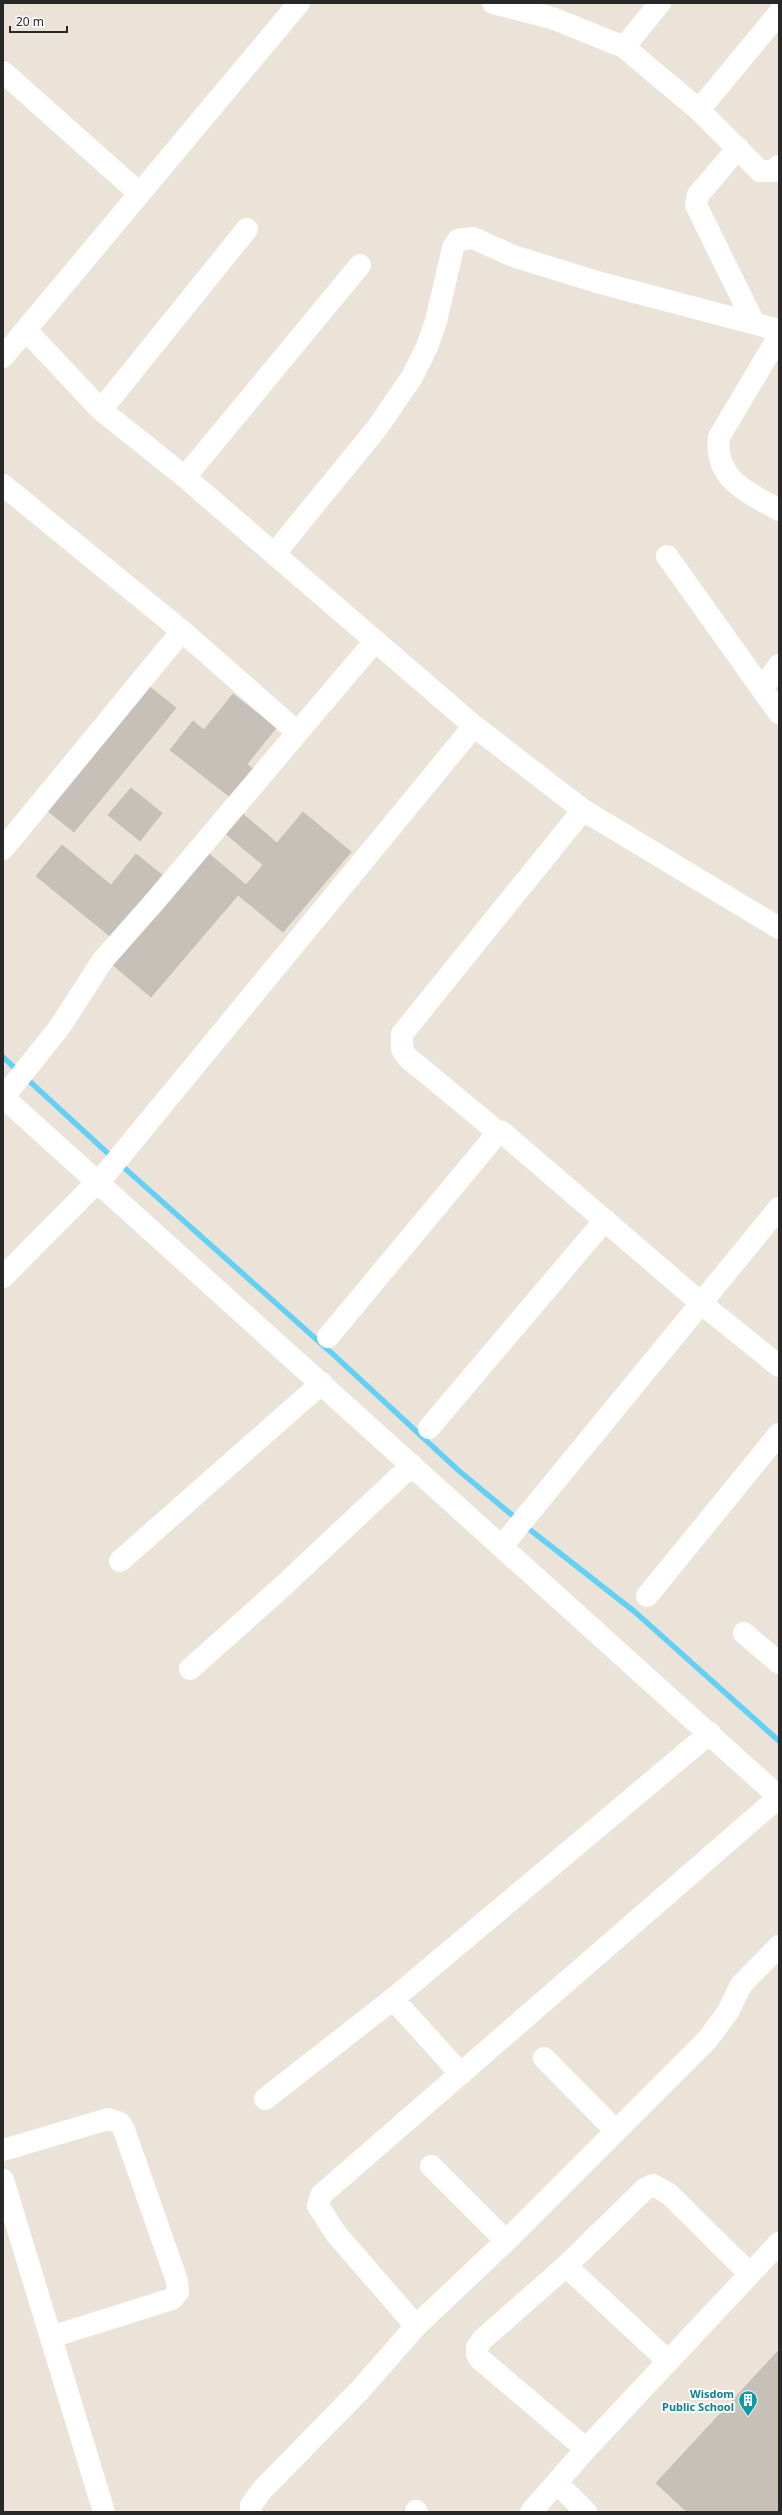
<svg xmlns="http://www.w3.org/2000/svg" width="782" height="2515" font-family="'Noto Sans',sans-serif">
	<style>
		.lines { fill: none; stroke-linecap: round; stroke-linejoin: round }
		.stream { stroke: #63d0f5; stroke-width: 5.5 }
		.building { fill: #c6c0b8; stroke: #c7bfb2 }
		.minor { stroke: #fff; stroke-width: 22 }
		.labels { text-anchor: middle; stroke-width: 4; stroke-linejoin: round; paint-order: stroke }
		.culture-label { font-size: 11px; font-weight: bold; fill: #0d838f; stroke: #fff; text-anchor: end }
	</style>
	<rect width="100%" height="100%" fill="#ebe3d8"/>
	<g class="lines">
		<path class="stream" d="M3 1057 19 1072
			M26 1078 114 1159
			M120 1164 335 1356 458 1470 518 1520
			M524 1525 635 1612 779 1741"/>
	</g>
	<path class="building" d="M145 683 176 708 74 832 43 807Z
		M233 694 276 728 247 764 256 772 234 800 170 750 193 721 204 730Z
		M131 788 162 813 140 841 108 815Z
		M238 810 277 843 303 812 351 852 283 932 238 895 151 997 107 960 202 848 246 885 263 865 221 830Z
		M62 845 111 885 136 854 162 875 111 937 36 876Z
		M779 2350V2512H687L656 2483Z"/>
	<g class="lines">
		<path class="minor" d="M493 3 552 18 624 47 699 110 760 171H773L779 166
			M624 47 660 3
			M3 72 139 193
			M699 110 779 13
			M738 148 698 195 696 205 754 323
			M26 330 101 410 185 477 474 726 583 810 779 928
			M779 336 719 437C714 480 748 492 779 510
			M3 357 299 3
			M101 410 247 229
			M185 477 360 265
			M3 485 182 631 297 732
			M275 553 377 428 412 377 427 347 436 321 453 248 458 240 473 238 513 256 597 282 779 330
			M667 556 779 713
			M762 689 779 665
			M3 849 182 631
			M3 1097 779 1797
			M3 1098 59 1028 103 960 156 900 375 641
			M499 1133 407 1057 402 1049V1034L583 810
			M3 1277 108 1171 474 726
			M328 1337 496 1135 502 1132 702 1304 779 1366
			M429 1428 605 1220
			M502 1546 779 1208
			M120 1561 322 1383
			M647 1596 779 1434
			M744 1633 779 1663
			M190 1669 282 1587 412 1465
			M393 1999 710 1733
			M544 2058 615 2130
			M265 2099 393 1999 461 2074
			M3 2150 108 2119 120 2123 124 2130 177 2281 178 2292 172 2299 51 2337
			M431 2166 506 2241
			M3 2180 104 2512
			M566 2266 668 2361
			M416 2326 337 2235 318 2206 321 2195 779 1797
			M586 2449 480 2359 477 2354V2347L483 2339 566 2266 646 2188 653 2185 669 2194 749 2273
			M557 2483 586 2512
			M416 2511 417 2512
			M251 2512V2505L263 2489 360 2390 416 2326 506 2241 707 2040 728 2012 741 1985 779 1946
			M531 2512 586 2449 779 2243"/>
	</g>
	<defs>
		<g id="building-pin" transform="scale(1)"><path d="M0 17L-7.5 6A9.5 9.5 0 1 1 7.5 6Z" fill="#0f9aa8" stroke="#fff"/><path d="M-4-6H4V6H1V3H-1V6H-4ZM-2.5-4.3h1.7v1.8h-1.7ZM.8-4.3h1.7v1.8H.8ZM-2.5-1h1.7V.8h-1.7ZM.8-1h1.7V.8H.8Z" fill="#fff"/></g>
	</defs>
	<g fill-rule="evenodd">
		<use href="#building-pin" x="748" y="2400"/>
	</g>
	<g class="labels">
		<g class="culture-label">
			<text x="734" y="2398">Wisdom<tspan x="734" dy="13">Public School</tspan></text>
		</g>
	</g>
	<rect width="782" height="2515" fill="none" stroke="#282828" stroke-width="8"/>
	<path d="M10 26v6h57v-6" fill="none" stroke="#282828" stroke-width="2"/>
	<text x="16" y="26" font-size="12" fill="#282828" stroke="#ffffff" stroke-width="3" paint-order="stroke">20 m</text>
</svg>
